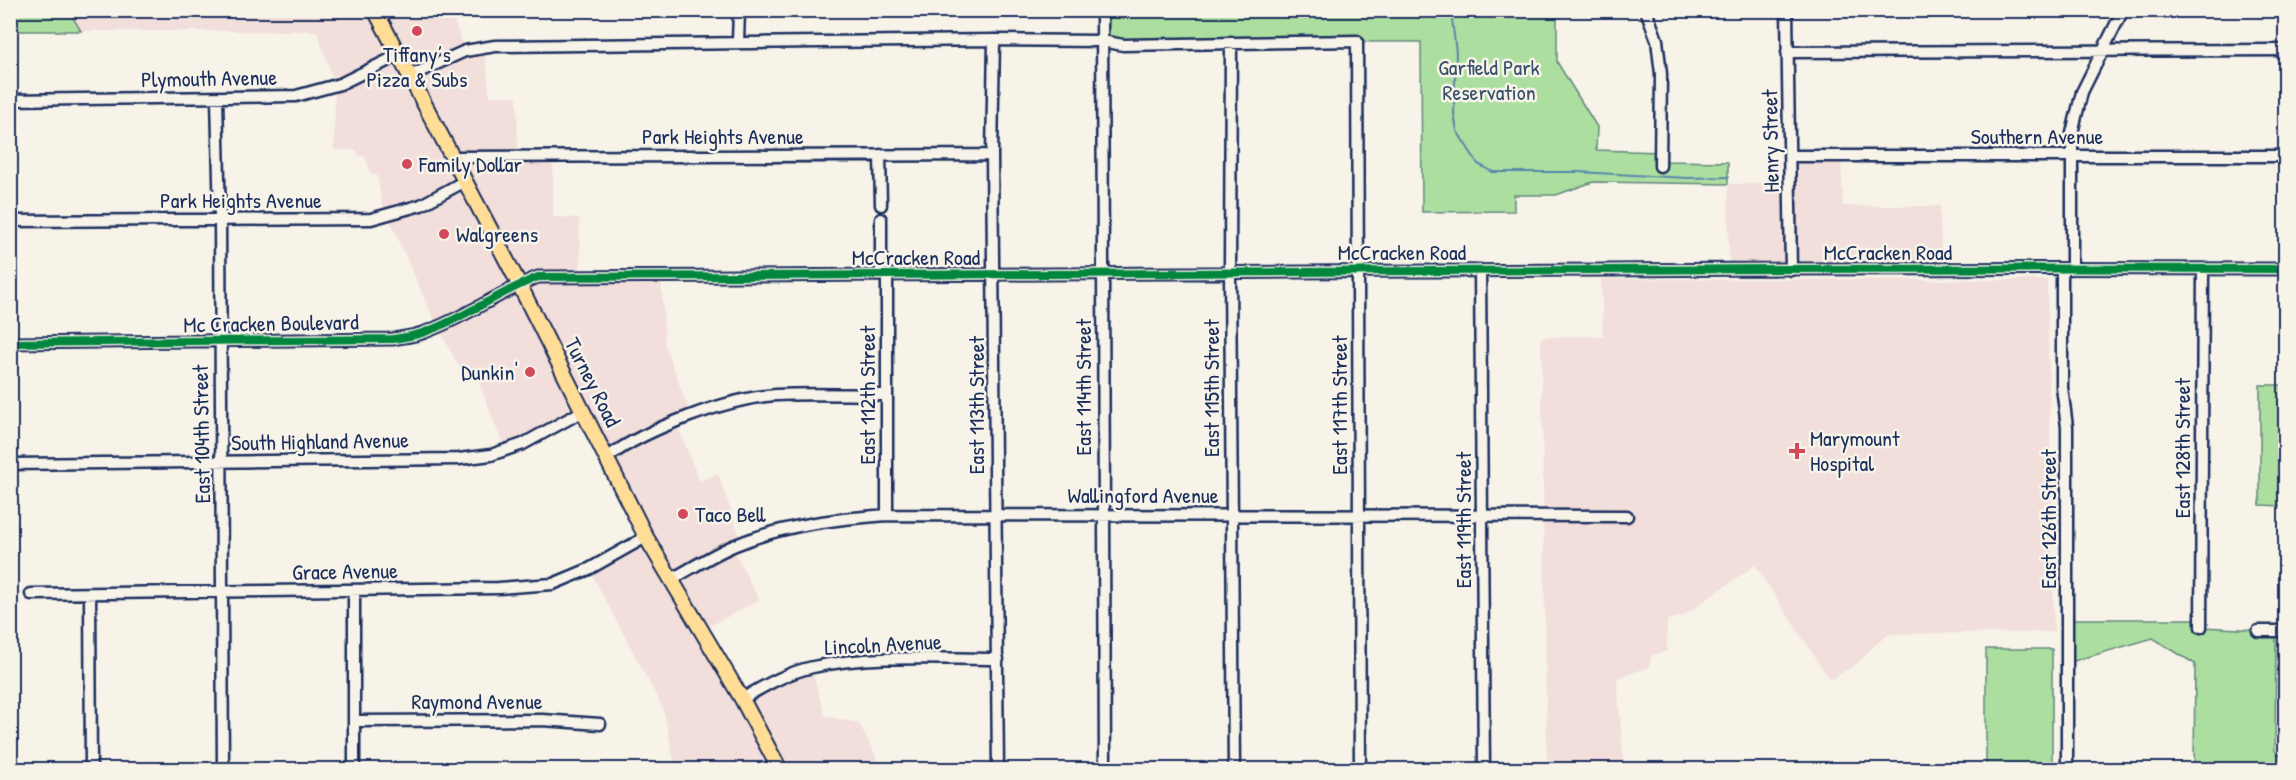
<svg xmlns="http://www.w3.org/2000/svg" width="2296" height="780" font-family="'Patrick Hand',sans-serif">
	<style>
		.built { fill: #f2dedb }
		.green { fill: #abde9f; stroke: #63867e; stroke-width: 1.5 }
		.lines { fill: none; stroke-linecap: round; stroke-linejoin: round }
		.stream { stroke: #5887ac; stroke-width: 2 }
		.minor-casing { stroke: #1b2f5e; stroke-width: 15 }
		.major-casing { stroke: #1b2f5e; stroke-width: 18 }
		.minor { stroke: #f7f3e8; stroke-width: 10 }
		.major { stroke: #ffdd96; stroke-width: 14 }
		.cycleway-casing { stroke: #f7f3e8; stroke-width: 11 }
		.cycleway { stroke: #00873e; stroke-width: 8 }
		.poi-dot { fill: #d1495b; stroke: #f7f3e8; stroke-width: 2 }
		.labels { text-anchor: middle; stroke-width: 5; stroke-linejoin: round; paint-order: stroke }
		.poi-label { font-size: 22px; fill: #1b2f5e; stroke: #f7f3e8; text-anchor: start }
		.park-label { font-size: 22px; fill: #38526b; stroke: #f7f3e8 }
		.street-label { font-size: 22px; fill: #1b2f5e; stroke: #f7f3e8 }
	</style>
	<rect width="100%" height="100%" fill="#f7f3e8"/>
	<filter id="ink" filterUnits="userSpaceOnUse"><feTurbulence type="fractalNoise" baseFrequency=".0167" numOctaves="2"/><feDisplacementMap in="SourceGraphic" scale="12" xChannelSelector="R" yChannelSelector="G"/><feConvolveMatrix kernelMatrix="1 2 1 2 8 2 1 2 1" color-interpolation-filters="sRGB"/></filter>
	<g filter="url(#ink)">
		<path class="built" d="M69 11H365L377 32H386L375 11H450L465 51 484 48 490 96H517L518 156H553V217L579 218 581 276H661L665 345 691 416 676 422 699 481 718 474 742 543 732 547 759 600 702 630 742 699 811 667 825 716 859 723 882 769H676L663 708 589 569 646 536 583 411 505 450 477 377 466 381 430 311 382 203 377 175 371 174 365 156H359L357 150H334L335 85 317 31H81Z
			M1789 156H1841L1843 206H1940L1941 270H1729L1728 184 1789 183Z
			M1601 279 2047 280 2054 632 1889 634 1875 645 1858 663 1830 680 1755 565 1683 616 1667 620V651L1651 656 1649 667 1617 678 1624 769H1547L1541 337 1603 336Z"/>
		<path class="green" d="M10 11H69L81 31H11Z
			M1102 11H1557V62L1597 127 1596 150 1660 152 1661 161 1728 162V184L1593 182 1556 195H1514V211L1422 212 1421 42 1102 41Z
			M2260 385H2285V506L2260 505Z
			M2067 619H2201L2202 627 2276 631 2275 751 2285 759V769H2194L2195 664 2153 638 2067 663Z
			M1986 649H2052V769H1986Z"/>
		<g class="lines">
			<path class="stream" d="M1451 10 1456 53 1454 114 1457 131 1478 164 1493 172H1579L1687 178 1729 177"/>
			<g class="minor-casing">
				<path id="minor" d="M1102 10 1105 770
					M1646 10 1657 40 1661 74 1660 166
					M1787 10 1791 270
					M994 40 992 155 998 770
					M738 42 739 10
					M1231 42 1230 272 1234 770
					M1787 52 2286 50
					M410 76 465 51 495 46 994 40 1102 41 1123 45 1357 41 1360 770
					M217 98 220 220 223 770
					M10 100 296 96 340 84 399 55
					M880 155 881 205
					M1789 156H2286
					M454 157 992 155
					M881 219V275
					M10 221 371 219 421 205 465 181
					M2062 269V387L2067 427V770
					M2072 269V133L2082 92 2123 10
					M1480 270 1484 770
					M887 275V515
					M10 343 393 339C404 337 415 336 425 332 465 318 499 292 538 277 1121 275 1703 266 2286 269
					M608 457C646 429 728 398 776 395 812 393 850 395 887 395
					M10 464 459 459 491 455 523 444 583 411
					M672 579C692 568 712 555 733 546 783 525 834 519 887 515L1627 516
					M354 590V770
					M31 594 499 588 553 584 589 569 646 537
					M90 594 91 770
					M2201 627 2203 269
					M2258 631H2286
					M742 699C764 686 788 672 813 667 873 654 937 659 998 659
					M354 721 542 720 600 724"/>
			</g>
			<g class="major-casing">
				<path id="major" d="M375 10 519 284 646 537 742 699 780 770"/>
			</g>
			<use href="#minor" class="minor"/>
			<use href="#major" class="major"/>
			<g class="cycleway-casing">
				<path id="cycleway" d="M10 343 393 339C404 337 415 336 425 332 465 318 499 292 538 277 1121 275 1703 266 2286 269"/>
			</g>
			<use href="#cycleway" class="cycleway"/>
		</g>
	</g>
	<g class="poi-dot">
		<circle cx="417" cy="31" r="6"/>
		<circle cx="407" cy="164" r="6"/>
		<circle cx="444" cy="234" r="6"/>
		<circle cx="530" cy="372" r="6"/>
		<path d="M1794 442h6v6h6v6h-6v6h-6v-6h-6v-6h6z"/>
		<circle cx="683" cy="514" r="6"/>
	</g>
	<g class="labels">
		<g class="poi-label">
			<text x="417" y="62" text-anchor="middle">Tiffany’s<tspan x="417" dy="25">Pizza &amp; Subs</tspan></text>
			<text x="419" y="172">Family Dollar</text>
			<text x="456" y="242">Walgreens</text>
			<text x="518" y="380" text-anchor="end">Dunkin'</text>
			<text x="1810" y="446">Marymount<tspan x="1810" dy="25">Hospital</tspan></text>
			<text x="695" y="522">Taco Bell</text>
		</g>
		<g class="park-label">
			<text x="1489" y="75">Garfield Park<tspan x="1489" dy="25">Reservation</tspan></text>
		</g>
		<g class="street-label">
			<text transform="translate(209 78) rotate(-1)" y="8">Plymouth Avenue</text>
			<text x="723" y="144">Park Heights Avenue</text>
			<text x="2037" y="144">Southern Avenue</text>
			<text transform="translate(1770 141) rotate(-91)" y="8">Henry Street</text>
			<text x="241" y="208">Park Heights Avenue</text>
			<text x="1402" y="260">McCracken Road</text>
			<text x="1888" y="260">McCracken Road</text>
			<text x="916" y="265">McCracken Road</text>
			<text transform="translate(271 323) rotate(-1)" y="8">Mc Cracken Boulevard</text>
			<text transform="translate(593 382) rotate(63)" y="8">Turney Road</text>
			<text transform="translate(1083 387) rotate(-90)" y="8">East 114th Street</text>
			<text transform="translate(1211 388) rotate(-90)" y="8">East 115th Street</text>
			<text transform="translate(867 395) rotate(-90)" y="8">East 112th Street</text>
			<text transform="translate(976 405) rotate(-90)" y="8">East 113th Street</text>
			<text transform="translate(1339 405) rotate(-90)" y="8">East 117th Street</text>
			<text transform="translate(201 434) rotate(-91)" y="8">East 104th Street</text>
			<text transform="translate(320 441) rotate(-1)" y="8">South Highland Avenue</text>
			<text transform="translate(2182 448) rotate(-90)" y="8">East 128th Street</text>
			<text x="1143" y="503">Wallingford Avenue</text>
			<text transform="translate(2048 519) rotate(-90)" y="8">East 126th Street</text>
			<text transform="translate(1463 520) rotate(-90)" y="8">East 119th Street</text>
			<text transform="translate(345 571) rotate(-1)" y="8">Grace Avenue</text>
			<text transform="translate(883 644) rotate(-3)" y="8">Lincoln Avenue</text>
			<text x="477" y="709">Raymond Avenue</text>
		</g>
	</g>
	<rect width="2296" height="780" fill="none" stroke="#f7f3e8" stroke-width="36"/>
	<rect x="18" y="18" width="2260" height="744" fill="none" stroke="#1b2f5e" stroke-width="2" filter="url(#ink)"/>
</svg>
